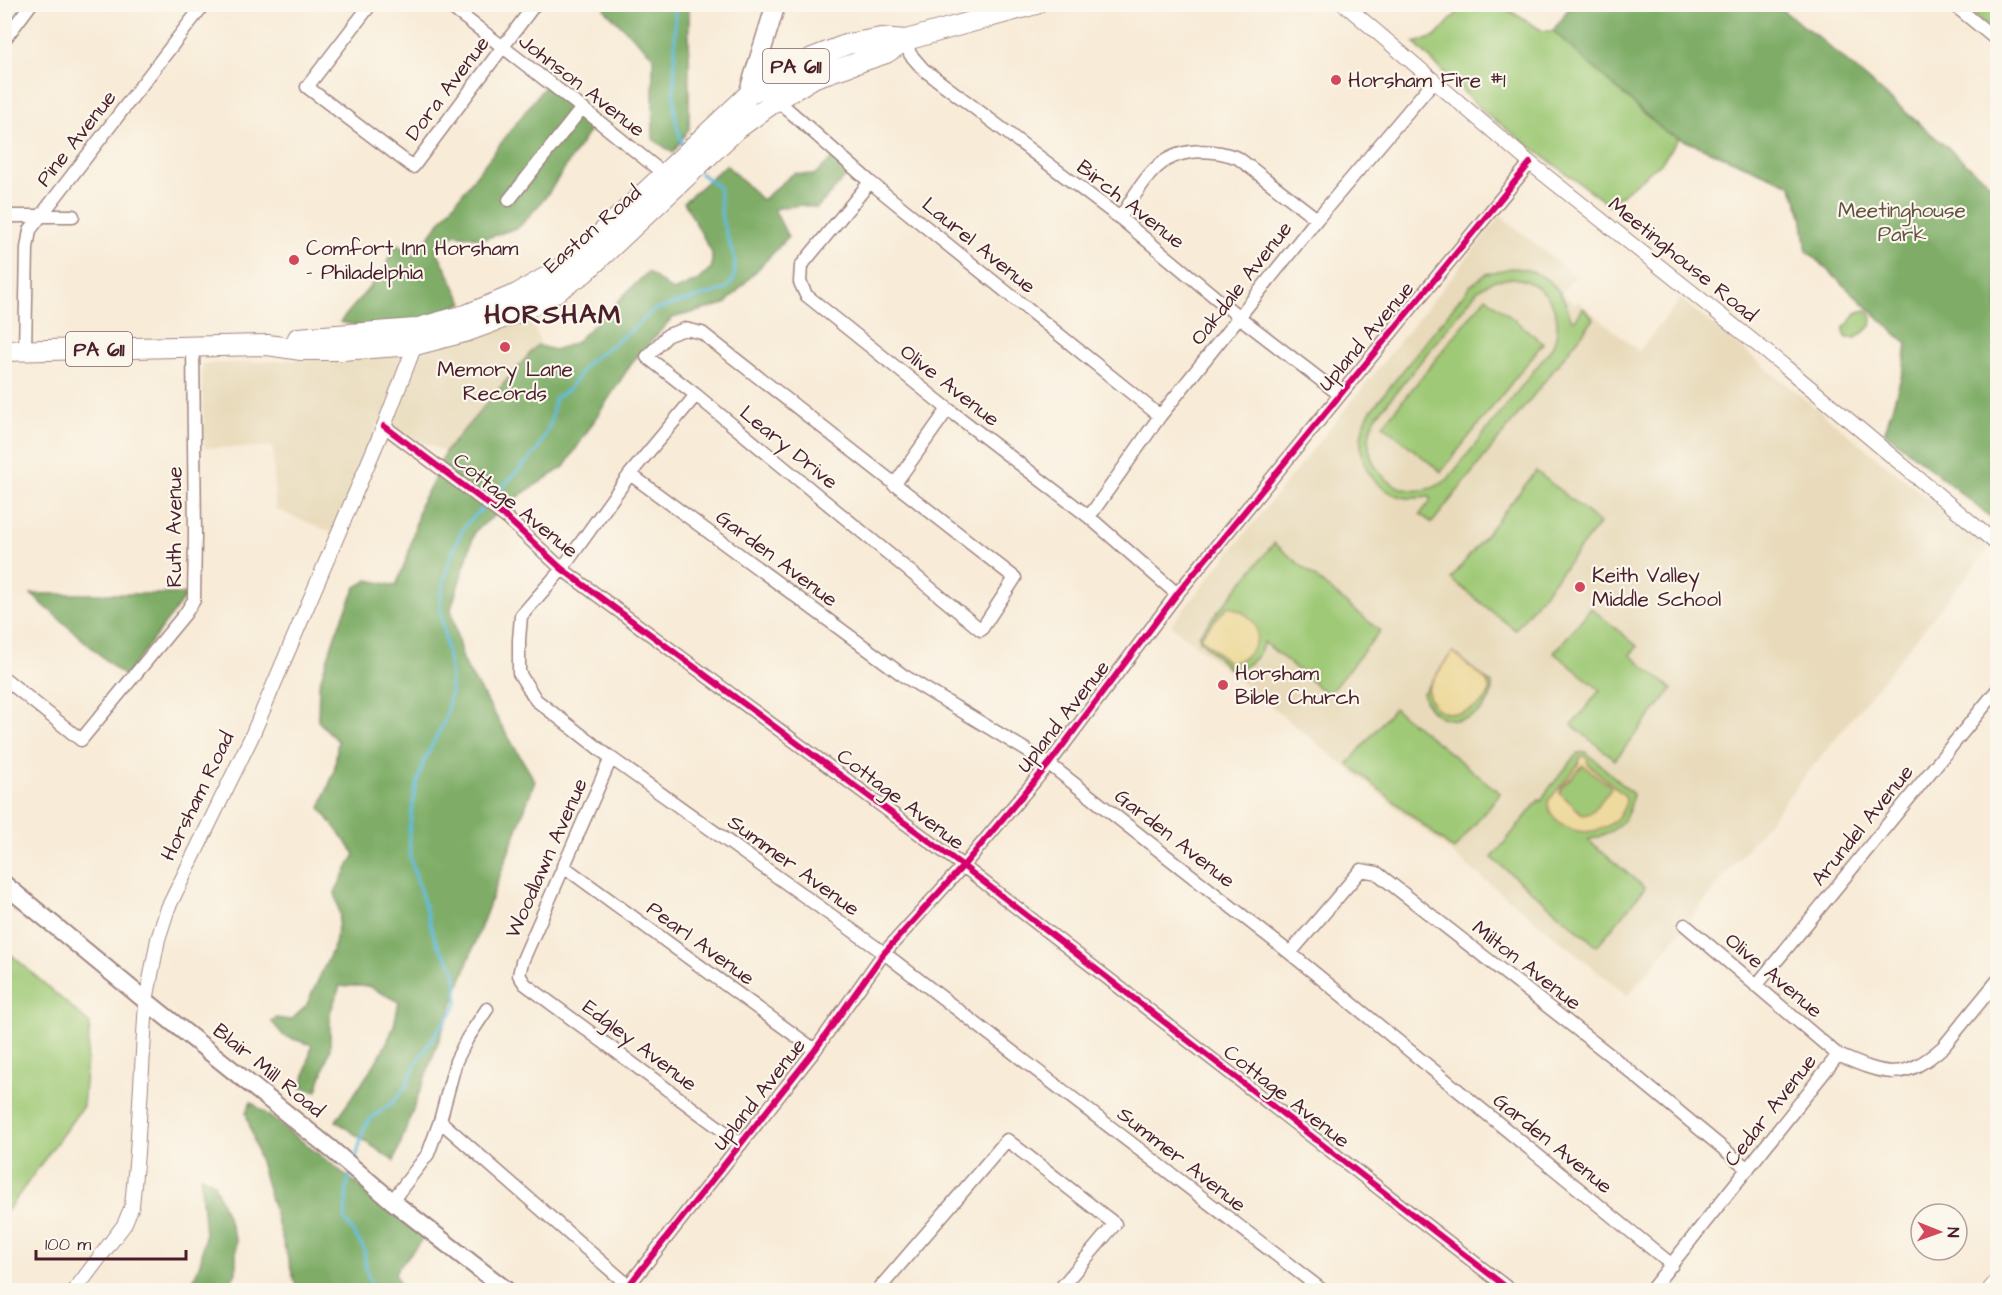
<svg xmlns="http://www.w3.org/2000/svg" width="2002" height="1295" font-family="'Architects Daughter',sans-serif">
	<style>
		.built { fill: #e8daba }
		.green { fill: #9fc976; stroke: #747450; stroke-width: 1.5; fill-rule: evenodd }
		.forest { fill: #7fad67; stroke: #646649; stroke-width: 1.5 }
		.sand { fill: #eeda9e; stroke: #9c7c64; stroke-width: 1.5; fill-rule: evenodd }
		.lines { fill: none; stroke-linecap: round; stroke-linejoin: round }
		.stream { stroke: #60bcde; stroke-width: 3 }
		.minor-casing { stroke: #a18581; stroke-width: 15 }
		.tertiary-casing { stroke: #a18581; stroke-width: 16 }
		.secondary-casing { stroke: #a18581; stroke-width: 20 }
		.primary-casing { stroke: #a18581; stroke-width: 21 }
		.trunk-casing { stroke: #a18581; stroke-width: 22 }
		.minor { stroke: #fff; stroke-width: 12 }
		.tertiary { stroke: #fff; stroke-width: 14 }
		.secondary { stroke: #fff; stroke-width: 16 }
		.primary { stroke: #fff; stroke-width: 18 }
		.trunk { stroke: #fff; stroke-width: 20 }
		.cycleway-casing { stroke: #fbf7ec; stroke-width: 10 }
		.cycleway { stroke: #d6006c; stroke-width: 6 }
		.poi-dot { fill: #d1495b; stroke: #fbf7ec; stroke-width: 2 }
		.labels { text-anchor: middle; stroke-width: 4.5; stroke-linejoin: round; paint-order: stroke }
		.shield { fill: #fbf7ec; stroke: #7f6065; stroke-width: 1.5 }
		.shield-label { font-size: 20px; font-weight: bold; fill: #4a1f2b }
		.poi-label { font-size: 21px; fill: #4a1f2b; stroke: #fbf7ec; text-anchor: start }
		.street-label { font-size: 21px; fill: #4a1f2b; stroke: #fbf7ec }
		.park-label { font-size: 21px; fill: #645242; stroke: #fbf7ec }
		.district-label { font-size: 27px; font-weight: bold; letter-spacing: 1.5px; fill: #4a1f2b; stroke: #fbf7ec }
	</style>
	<rect width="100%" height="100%" fill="#fbf7ec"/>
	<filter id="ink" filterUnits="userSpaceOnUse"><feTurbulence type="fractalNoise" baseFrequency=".0167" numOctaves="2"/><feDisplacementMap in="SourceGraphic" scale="12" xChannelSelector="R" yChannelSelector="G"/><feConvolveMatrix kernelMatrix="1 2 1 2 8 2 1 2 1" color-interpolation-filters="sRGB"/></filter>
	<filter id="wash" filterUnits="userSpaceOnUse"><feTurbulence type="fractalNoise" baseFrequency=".008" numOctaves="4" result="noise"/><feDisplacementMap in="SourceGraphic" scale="24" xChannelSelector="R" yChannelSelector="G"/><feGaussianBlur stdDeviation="1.35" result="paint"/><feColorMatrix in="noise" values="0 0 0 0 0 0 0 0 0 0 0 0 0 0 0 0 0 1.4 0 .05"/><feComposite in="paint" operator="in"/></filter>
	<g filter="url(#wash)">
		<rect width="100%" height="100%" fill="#f8ebd7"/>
		<path class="built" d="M1501 216 1575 276 1562 293 1575 304 1578 301 1639 351 1681 299 1989 548 1628 996 1171 625Z
			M530 318 541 344 445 452 379 423 333 533 275 509 273 447 204 448 202 364 297 360 421 351Z"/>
		<path class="green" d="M1465 4 1500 5 1543 31H1553L1571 5H1775L1814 34 1997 190V522L1885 432 1904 368 1907 344 1807 251 1802 215 1791 185 1679 138 1662 162 1609 205 1485 113 1414 43 1435 37Z
			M1963 5H1997V34Z
			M1511 268C1534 268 1555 280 1565 302 1568 307 1569 314 1572 320H1575L1583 308 1594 319 1432 523 1420 514 1430 502V497C1420 498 1411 499 1401 497 1364 486 1350 444 1370 412L1470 286 1486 274ZM1513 278C1548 282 1568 317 1551 349L1448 479C1405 513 1349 465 1376 417L1478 290 1492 281Z
			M1486 297 1543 343 1441 472 1383 425Z
			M1865 310C1872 312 1873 319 1871 326L1856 338H1846L1844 335V327L1850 322 1856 313Z
			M1536 471 1600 523 1515 630 1451 579Z
			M1274 543 1380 631 1328 695 1264 642C1259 658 1248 668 1230 670L1200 640 1199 635Z
			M1591 608 1637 646 1630 655 1672 689 1615 760 1572 725 1600 690 1554 653Z
			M1453 654 1492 684C1494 724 1431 735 1423 693Z
			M1394 708 1500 793 1454 850 1348 764Z
			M1586 752 1633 794C1629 823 1615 833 1588 840L1645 888 1597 946 1492 858 1539 800 1541 801 1547 791 1578 753Z
			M5 949 90 1024 83 1106 5 1214Z"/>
		<path class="forest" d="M607 5H689V129L673 153 653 139V56L604 9Z
			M1571 5H1775L1814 34 1997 190V522L1885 432 1904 368 1907 344 1807 251 1802 215 1791 185 1665 132 1553 31Z
			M545 86 594 124 545 198 519 227 484 239 455 234 436 249 463 303 409 323 367 328 340 322 384 270 395 243 414 256Z
			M835 156 851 171 817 208 801 205 774 209 788 237 725 304 672 318 633 361 564 467 523 493 475 531 451 609 463 662 535 781 394 1161 336 1121C354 1092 384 1057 394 1025 396 1018 397 1010 399 1002L368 986H340L330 1013V1049L317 1091 302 1088 312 1045 284 1036 271 1021 276 1018 291 1020 306 1006 335 944 340 915 335 892 355 854 320 808 334 772 338 741 318 721 319 685 336 633 356 587 368 580 396 586 408 555 421 502 432 484 445 452 537 345 554 350 575 343 648 272 673 291 697 281 712 267V253L684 202 726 165 762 200 794 173 814 175Z
			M31 594H187L125 677Z
			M251 1102 425 1236 395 1272 401 1290H297L246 1113Z
			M200 1175 214 1183 236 1240V1272L226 1290H190L201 1260 205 1235Z"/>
		<path class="sand" d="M1228 606C1235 609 1243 611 1249 617 1267 636 1252 659 1229 663L1200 637Z
			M1453 652C1459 655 1463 662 1470 667 1475 671 1484 676 1487 682 1500 703 1453 724 1435 707 1431 702 1428 696 1428 690 1429 685 1450 654 1453 652Z
			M1583 756 1587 758 1588 764 1625 796 1626 802C1617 832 1581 841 1558 821 1551 815 1548 810 1548 801L1578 765 1579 758ZM1583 765 1610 786 1611 789 1591 813 1583 815 1560 793 1561 788Z"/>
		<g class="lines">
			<path class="stream" d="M673 4 675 10C675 26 675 42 675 57 674 88 671 116 683 145
				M490 500 538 450 551 422 555 398 568 390 588 362 628 333 654 310 726 289 734 279 735 260 722 220 719 187 700 173
				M355 1162 364 1128 370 1119 392 1103 406 1087 415 1066 429 1043 452 1012 457 1003V983L454 968 437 944 433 933 410 857 409 831 415 790 424 761 445 720 451 692V677L440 606C441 584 452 549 463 529 468 520 479 513 486 505
				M351 1174 347 1185 345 1220 364 1249 366 1270 373 1290"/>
		</g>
	</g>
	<g filter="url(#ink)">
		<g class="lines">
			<g class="minor-casing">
				<path id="minor" d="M371 4 307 87 413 167 535 4
					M447 4 582 108 664 174
					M1953 4 1998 41
					M4 40 31 4
					M906 40 910 54 923 69 1120 218 1239 317 1339 394
					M777 100 870 182 1160 416
					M870 182 801 266 800 282 806 295 948 409 1089 517 1177 594
					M509 200 582 108
					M4 216H73
					M1120 218C1131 202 1141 182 1155 169 1177 147 1212 148 1238 158L1317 219
					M685 329 702 333 1015 578 981 630 696 395 647 357 668 335Z
					M25 351 27 248 30 230 204 4
					M696 395 630 474 562 569 521 616 519 640V673L536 700 611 758 884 953 1322 1290
					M384 426 508 519 562 569 963 866 1510 1290
					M630 474 904 676 1049 764 1290 953 1672 1265
					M894 485 948 409
					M1089 517 1160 416 1317 219 1433 82
					M4 678 81 740 185 614 194 600 195 536 193 346
					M611 758 522 962 519 975 525 984 741 1144
					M563 866 815 1050
					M1685 925 1838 1055C1885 1075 1903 1083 1944 1046L1998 980
					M1290 953 1361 870 1377 873 1615 1059 1748 1169
					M1756 986 1998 689
					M440 1121 629 1286
					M392 1201 428 1154 440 1121 456 1061 467 1039 487 1009
					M625 1290 815 1050 884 953 963 866 1049 764 1177 594 1530 163
					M878 1290 1007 1140 1115 1224 1059 1290
					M1651 1290 1838 1055"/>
			</g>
			<g class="tertiary-casing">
				<path id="tertiary" d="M1344 4 1530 163 1783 365 1998 545
					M75 1290 124 1225 132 1206 137 1153 146 1001 158 939 168 908 251 738 384 426 415 345V337
					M1989 1290 1998 1279"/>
			</g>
			<g class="secondary-casing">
				<path id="secondary" d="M4 884 146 1001 331 1149 392 1201 506 1290"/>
			</g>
			<g class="primary-casing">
				<path id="primary" d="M745 104 776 4"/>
			</g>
			<g class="trunk-casing">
				<path id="trunk" d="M298 338 415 329 466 315 517 294 557 271 587 247 748 95 812 58 848 44 881 38 906 40
					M4 351 268 345 301 350H340L415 345 468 331 519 312 547 298 584 273 737 129 777 100 815 77 886 53 906 40 1036 4"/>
			</g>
			<use href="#minor" class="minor"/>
			<use href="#tertiary" class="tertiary"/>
			<use href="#secondary" class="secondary"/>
			<use href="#primary" class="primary"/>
			<use href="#trunk" class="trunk"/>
			<g class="cycleway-casing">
				<path id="cycleway" d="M384 426 508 519 562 569 963 866 1510 1290
					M625 1290 815 1050 884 953 963 866 1049 764 1177 594 1530 163"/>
			</g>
			<use href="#cycleway" class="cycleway"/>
		</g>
	</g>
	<g class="poi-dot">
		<circle cx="1336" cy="80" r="6"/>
		<circle cx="294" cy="260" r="6"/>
		<circle cx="505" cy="347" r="6"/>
		<circle cx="1580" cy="587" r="6"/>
		<circle cx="1223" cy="685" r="6"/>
	</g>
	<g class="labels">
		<g class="shield">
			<rect x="763" y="49" width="66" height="34" rx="4.5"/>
			<rect x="66" y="332" width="66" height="34" rx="4.5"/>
		</g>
		<g class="shield-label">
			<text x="796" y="73">PA 611</text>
			<text x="99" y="356">PA 611</text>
		</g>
		<g class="poi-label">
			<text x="1348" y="87">Horsham Fire #1</text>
			<text x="306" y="255">Comfort Inn Horsham<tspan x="306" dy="24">- Philadelphia</tspan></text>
			<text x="505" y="376" text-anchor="middle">Memory Lane<tspan x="505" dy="24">Records</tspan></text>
			<text x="1592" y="582">Keith Valley<tspan x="1592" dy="24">Middle School</tspan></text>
			<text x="1235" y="680">Horsham<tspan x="1235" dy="24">Bible Church</tspan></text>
		</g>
		<g class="street-label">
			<text transform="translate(582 85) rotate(38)" y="7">Johnson Avenue</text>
			<text transform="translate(447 88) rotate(-53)" y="7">Dora Avenue</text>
			<text transform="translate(76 138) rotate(-52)" y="7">Pine Avenue</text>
			<text transform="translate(1131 204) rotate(38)" y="7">Birch Avenue</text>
			<text transform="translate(592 229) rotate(-41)" y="7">Easton Road</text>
			<text transform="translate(979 245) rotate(39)" y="7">Laurel Avenue</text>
			<text transform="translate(1683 259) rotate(39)" y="7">Meetinghouse Road</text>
			<text transform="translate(1241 283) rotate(-52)" y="7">Oakdale Avenue</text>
			<text transform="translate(1366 336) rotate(-50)" y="7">Upland Avenue</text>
			<text transform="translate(950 385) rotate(38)" y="7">Olive Avenue</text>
			<text transform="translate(789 447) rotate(39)" y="7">Leary Drive</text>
			<text transform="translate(516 505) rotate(39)" y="7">Cottage Avenue</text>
			<text transform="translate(174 527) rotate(-90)" y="7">Ruth Avenue</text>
			<text transform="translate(777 558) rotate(37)" y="7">Garden Avenue</text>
			<text transform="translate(1063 716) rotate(-52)" y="7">Upland Avenue</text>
			<text transform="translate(197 796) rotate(-64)" y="7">Horsham Road</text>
			<text transform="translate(901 799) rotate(37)" y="7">Cottage Avenue</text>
			<text transform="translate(1862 825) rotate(-51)" y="7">Arundel Avenue</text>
			<text transform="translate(1175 838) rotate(38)" y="7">Garden Avenue</text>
			<text transform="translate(546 858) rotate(-66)" y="7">Woodlawn Avenue</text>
			<text transform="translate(794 865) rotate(36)" y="7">Summer Avenue</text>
			<text transform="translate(701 943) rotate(36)" y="7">Pearl Avenue</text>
			<text transform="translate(1527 965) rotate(38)" y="7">Milton Avenue</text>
			<text transform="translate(1774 975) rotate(40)" y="7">Olive Avenue</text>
			<text transform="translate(640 1045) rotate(37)" y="7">Edgley Avenue</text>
			<text transform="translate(269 1070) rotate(39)" y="7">Blair Mill Road</text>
			<text transform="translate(759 1094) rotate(-52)" y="7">Upland Avenue</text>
			<text transform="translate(1287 1096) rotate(38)" y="7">Cottage Avenue</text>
			<text transform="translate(1770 1110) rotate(-52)" y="7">Cedar Avenue</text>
			<text transform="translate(1553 1143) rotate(39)" y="7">Garden Avenue</text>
			<text transform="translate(1182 1159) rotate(38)" y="7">Summer Avenue</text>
		</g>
		<g class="park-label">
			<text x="1902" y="217">Meetinghouse<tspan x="1902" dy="24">Park</tspan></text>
		</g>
		<g class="district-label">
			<text x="553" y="323">HORSHAM</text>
		</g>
	</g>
	<rect width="2002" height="1295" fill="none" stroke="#fbf7ec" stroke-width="24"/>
	<g transform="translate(1939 1232) rotate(91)"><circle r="28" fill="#fbf7ec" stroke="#b4a19f" stroke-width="1.5"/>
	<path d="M0-4.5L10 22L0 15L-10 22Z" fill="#d1495b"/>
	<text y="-9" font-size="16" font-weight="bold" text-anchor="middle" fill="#4a1f2b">N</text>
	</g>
	<path d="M36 1250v9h150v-9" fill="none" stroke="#4a1f2b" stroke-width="3"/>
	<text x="45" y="1250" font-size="18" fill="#4a1f2b" stroke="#fbf7ec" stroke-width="4.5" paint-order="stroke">100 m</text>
</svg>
